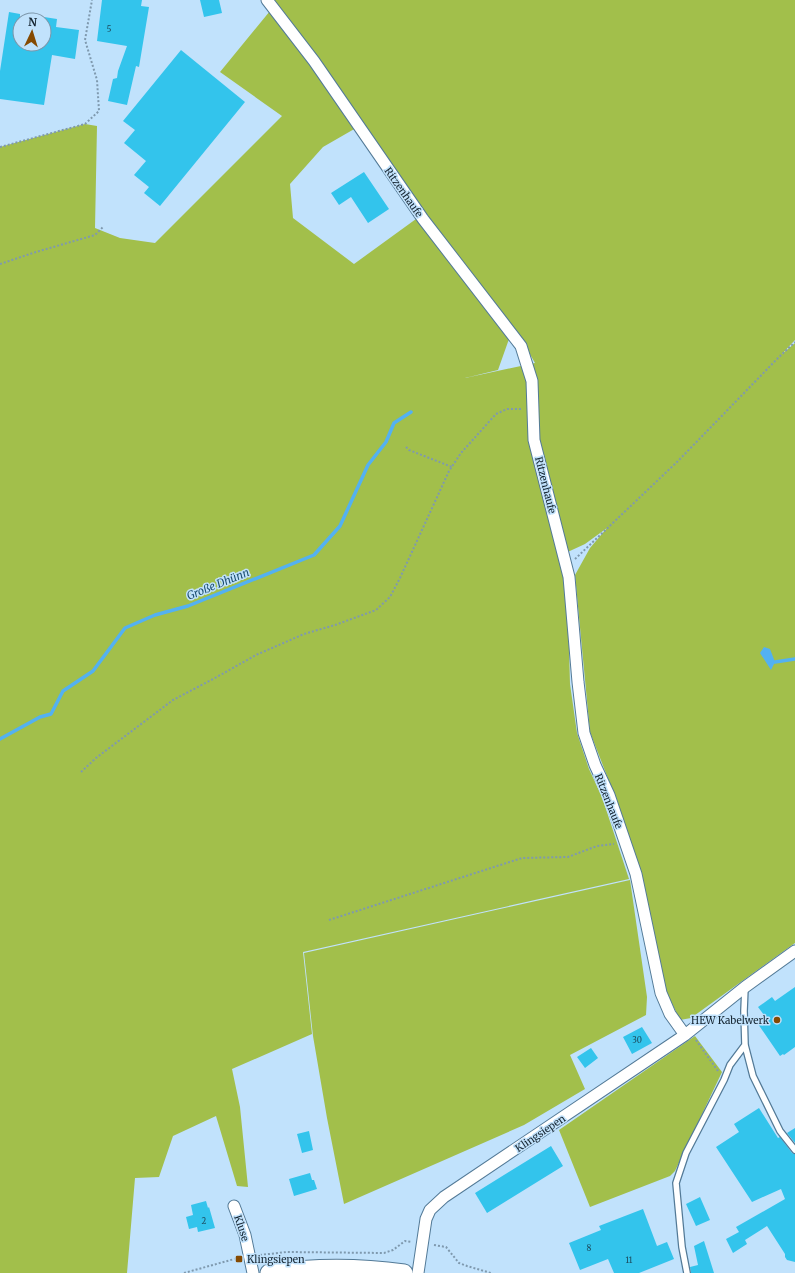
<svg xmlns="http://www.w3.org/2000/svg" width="795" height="1273" font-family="Merriweather,serif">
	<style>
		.green { fill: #a2bf4b }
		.water { fill: #53b1f1 }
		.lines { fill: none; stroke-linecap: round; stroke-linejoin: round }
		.stream { stroke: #53b1f1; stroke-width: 3.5 }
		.building { fill: #33c4ec }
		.lane-casing { stroke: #537a97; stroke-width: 8 }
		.street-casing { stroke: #537a97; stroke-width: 13 }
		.primary-casing { stroke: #537a97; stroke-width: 19 }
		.path { stroke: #7f99ae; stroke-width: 2; stroke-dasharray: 2 2; stroke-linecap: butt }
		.lane { stroke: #fff; stroke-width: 5.5 }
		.street { stroke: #fff; stroke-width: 11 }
		.primary { stroke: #fff; stroke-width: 17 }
		.poi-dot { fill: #854a02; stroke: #c1e2fc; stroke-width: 1.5 }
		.labels { text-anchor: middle; stroke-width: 3; stroke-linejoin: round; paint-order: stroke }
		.number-label { font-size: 8px; fill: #1c4c5f }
		.street-label { font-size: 10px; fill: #142430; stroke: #c1e2fc }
		.poi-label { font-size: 10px; fill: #142430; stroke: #c1e2fc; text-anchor: end }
		.water-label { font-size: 11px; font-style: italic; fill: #1c4e6f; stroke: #c1e2fc }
	</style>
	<rect width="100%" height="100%" fill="#c1e2fc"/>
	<path class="green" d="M272 0H795V340L782 354 795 343V943L691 1018 680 1020 666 991 614 794 590 732 575 575 590 548 607 528 585 544 559 556 567 578 570 684 577 733 589 769 602 797 629 879 303 952 312 1034 232 1069 240 1107 248 1187 237 1186 216 1116 173 1136 159 1177 135 1178 127 1273H0V147L85 124 97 126 95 228 120 238 155 243 282 116 220 72 270 11 311 62 356 128 323 147 290 184 293 218 354 264 416 219 509 339 498 370 465 378 535 363 523 342 428 217 369 134 319 59Z
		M630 880 647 997 646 1015 570 1055 585 1089 524 1125 344 1204 327 1118 313 1036 304 953Z
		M695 1036 722 1072 675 1171 670 1176 590 1207 559 1130Z"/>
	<path class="water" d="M764 647 770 649 775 662 771 670 760 653Z"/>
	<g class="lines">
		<path class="stream" d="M775 662 795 659
			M0 739 40 717 51 714 63 691 93 671 125 628 155 615 188 606 314 555 340 526 368 465 386 442 394 423 411 412"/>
	</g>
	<path class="building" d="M102 0H142L141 6 149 7 139 67 136 66 127 105 108 101 113 79 117 78 118 71 127 46 97 41Z
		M200 0H219L222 13 204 17Z
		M9 12 20 14V44H44V17L57 19 56 27 79 30 75 59 52 55 44 105 0 99V71Z
		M181 50 245 102 160 206 144 193 149 187 134 175 146 161 124 143 135 130 123 121Z
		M364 172 389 209 368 223 351 197 339 205 331 193Z
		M795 987V1047L784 1055 783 1054 780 1056 758 1024 761 1022 758 1019 764 1015 758 1007 772 997 775 1001Z
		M642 1027 652 1043 632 1054 623 1037Z
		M591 1048 598 1058 585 1068 577 1057Z
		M759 1108 778 1138 780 1137 792 1153 795 1154V1262L787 1260 785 1257V1254L767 1226 745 1240 747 1244 733 1253 726 1239 739 1232 736 1227 785 1199 781 1189 752 1202 716 1147 739 1132 734 1124Z
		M795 1128V1143L787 1133Z
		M309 1131 313 1150 302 1153 297 1134Z
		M551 1146 563 1166 487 1213 475 1193Z
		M310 1173 312 1180H314L317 1189 294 1196 289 1179Z
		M700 1197 710 1220 696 1226 686 1204Z
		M206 1201 208 1208 209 1207 215 1228 198 1232 197 1227 189 1229 186 1217 193 1215 191 1205Z
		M643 1209 657 1246 667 1242 674 1259 639 1273H614L608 1259 580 1270 569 1243 601 1230 599 1226Z
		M704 1241 714 1273H691L690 1267 698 1265 694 1246Z"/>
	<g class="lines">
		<g class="lane-casing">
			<path id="lane" d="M745 987 744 1011 745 1045 753 1076 780 1131 795 1150
				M687 1273 682 1247 676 1183 686 1153 724 1080 730 1065 745 1045"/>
		</g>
		<g class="street-casing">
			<path id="street" d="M267 0 314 61 423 219 521 346 532 381 534 440 569 577 578 682 584 733 595 765 609 795 636 874 661 993 670 1014 685 1035
				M234 1206 245 1235 253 1273
				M418 1273 426 1219 430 1210 444 1197 685 1035 745 987 795 951"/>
		</g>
		<g class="primary-casing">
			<path id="primary" d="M269 1273C312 1267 361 1267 404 1273"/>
		</g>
		<path class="path" d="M0 147 85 124 99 111 97 80 85 40 92 0
			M0 264 36 252 95 235 103 227
			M406 447 409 450 452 467
			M575 559 678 461 778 358 795 342
			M81 772 96 758 173 700 215 678 256 655 304 634 335 625 376 610 390 597 400 578 449 471 461 453 496 414 507 409H521
			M329 920 522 858 568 857 597 846 614 844
			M696 1040 718 1071
			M434 1245 446 1247 459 1263 467 1266 491 1273
			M260 1255 287 1252 384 1253 393 1250 405 1241 412 1242
			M184 1273 238 1258"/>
		<use href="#lane" class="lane"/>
		<use href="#street" class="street"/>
		<use href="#primary" class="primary"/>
	</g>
	<g class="poi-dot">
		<circle cx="777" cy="1020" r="4"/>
		<rect x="235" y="1255" width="8" height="8" rx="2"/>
	</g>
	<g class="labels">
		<g class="number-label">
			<text x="109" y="32">5</text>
			<text x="637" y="1043">30</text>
			<text x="204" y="1224">2</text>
			<text x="589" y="1251">8</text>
			<text x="629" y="1263">11</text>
		</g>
		<g class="street-label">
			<text transform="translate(404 192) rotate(55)" y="4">Ritzenhaufe</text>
			<text transform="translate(546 485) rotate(76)" y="4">Ritzenhaufe</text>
			<text transform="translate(609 801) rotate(68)" y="4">Ritzenhaufe</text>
			<text transform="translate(540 1133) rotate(-34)" y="4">Klingsiepen</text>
			<text transform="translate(242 1228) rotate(72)" y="4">Kluse</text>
		</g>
		<g class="poi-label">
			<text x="769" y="1024">HEW Kabelwerk</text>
			<text x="247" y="1263" text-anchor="start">Klingsiepen</text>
		</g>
		<g class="water-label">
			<text transform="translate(218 584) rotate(-22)" y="4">Große Dhünn</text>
		</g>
	</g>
	<g transform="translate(32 32) rotate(4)"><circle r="19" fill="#c1e2fc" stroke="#7c96aa"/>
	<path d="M0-3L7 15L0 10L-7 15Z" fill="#854a02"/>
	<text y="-6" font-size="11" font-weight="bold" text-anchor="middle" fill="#142430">N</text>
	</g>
</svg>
